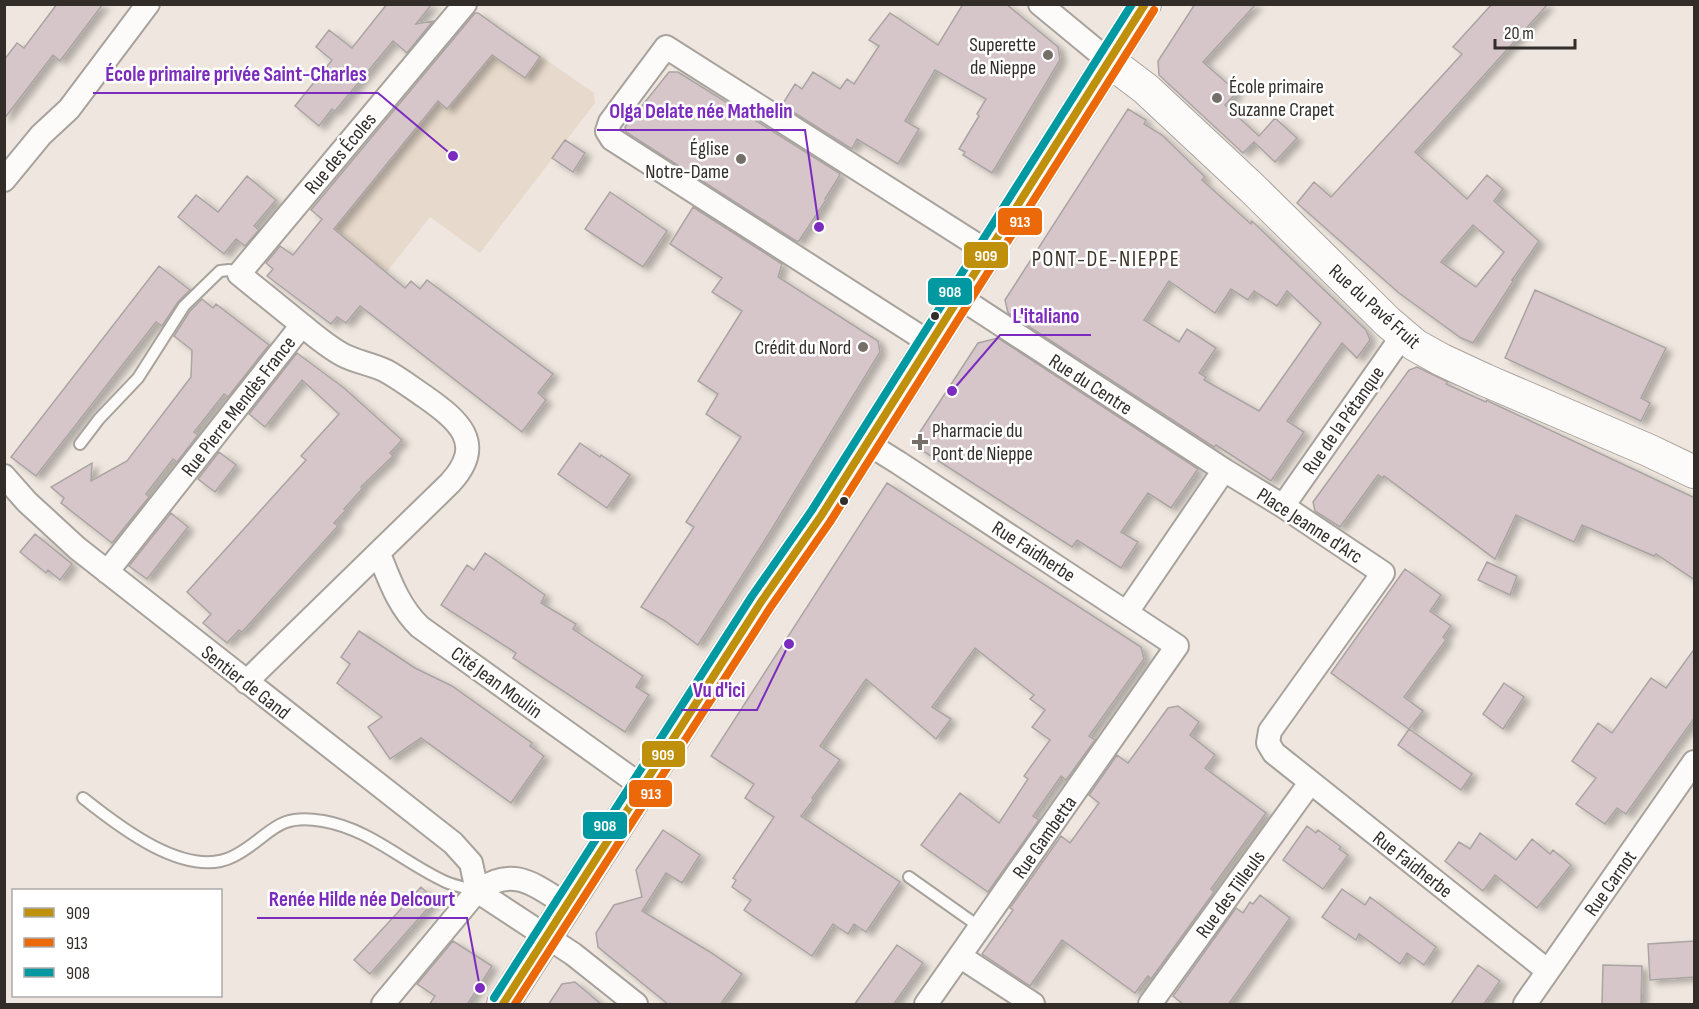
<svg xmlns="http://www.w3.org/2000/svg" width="1699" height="1009" font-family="'Sofia Sans Condensed',sans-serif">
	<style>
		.built { fill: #e7d9cb }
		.building { fill: #d6c6ca; stroke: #aaa4a2; stroke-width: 1.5; fill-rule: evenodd; filter: url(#shadow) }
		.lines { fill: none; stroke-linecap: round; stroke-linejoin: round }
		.lane-casing { stroke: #a8a29c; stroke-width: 14 }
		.street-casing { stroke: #a8a29c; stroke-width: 26 }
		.secondary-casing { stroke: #a8a29c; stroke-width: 34 }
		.lane { stroke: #fdfbfa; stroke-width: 10 }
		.street { stroke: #fdfbfa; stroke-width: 22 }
		.secondary { stroke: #fdfbfa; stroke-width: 32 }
		.bus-1-casing { stroke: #fff; stroke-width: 12 }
		.bus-2-casing { stroke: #fff; stroke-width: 12 }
		.bus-3-casing { stroke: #fff; stroke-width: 12 }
		.bus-1 { stroke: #bf900c; stroke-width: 8 }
		.bus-2 { stroke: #eb6909; stroke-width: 8 }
		.bus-3 { stroke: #0099a1; stroke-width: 8 }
		.poi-dot { fill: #756e69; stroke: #fff; stroke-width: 2 }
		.bus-dot { fill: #332d29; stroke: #fff; stroke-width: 2 }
		.labels { text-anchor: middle; stroke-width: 5; stroke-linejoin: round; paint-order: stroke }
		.poi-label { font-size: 20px; fill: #332d29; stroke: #fff; text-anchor: end }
		.street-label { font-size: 20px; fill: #332d29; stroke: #fff }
		.quarter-label { font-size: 22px; letter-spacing: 1.5px; fill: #3c3127; stroke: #fff }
		.leader { fill: none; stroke: #7b2cbf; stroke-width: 2 }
		.callout-dot { fill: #7b2cbf; stroke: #fff; stroke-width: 2 }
		.callout-label { font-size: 21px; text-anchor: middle; font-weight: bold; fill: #7b2cbf; stroke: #fff; stroke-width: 5; stroke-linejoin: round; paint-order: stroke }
		.line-badge { stroke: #fff; stroke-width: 2 }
		.badge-label { font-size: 16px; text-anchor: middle; font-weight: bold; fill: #fff }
	</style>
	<defs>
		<filter id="shadow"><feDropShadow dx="6" dy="4" stdDeviation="3" flood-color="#0004"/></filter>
	</defs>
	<rect width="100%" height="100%" fill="#efe7df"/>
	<path class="built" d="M478 13 594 93 595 103 480 253 430 217 386 273 310 209 467 15Z"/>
	<path class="building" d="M57 4H103L60 61 53 55 4 119V60L17 43 24 48Z
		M387 4H432L416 24 433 21 407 53 393 41 335 111 332 109 319 126 295 106 332 60 316 47 329 30 352 48Z
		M963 4H1006L1058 47 1060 60 992 173 963 155 965 152 959 149 979 116 977 114 986 99 935 70 905 121 919 129 898 164 857 139 852 149 782 105 795 84 802 89 813 72 840 89 847 79 854 84 879 46 869 40 890 13 938 45Z
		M1195 4H1256L1203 62 1237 92 1225 105 1259 136 1275 118 1297 138 1275 162 1254 142 1243 153 1159 75 1158 61Z
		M1492 4H1548L1415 152 1467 199 1487 175 1503 189 1494 201 1539 241 1512 280H1514L1473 343 1461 338 1399 293 1297 203 1314 182 1331 197 1462 54 1453 47ZM1473 225 1504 252 1476 287 1441 262Z
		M475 13H478L540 57 525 78 492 55 447 109 438 101 334 229 405 288 411 281 420 289 427 280 553 374 538 393 546 400 522 432 360 306 346 323 337 317 331 324 267 276 273 269 266 263 280 246 293 255 322 219 311 210Z
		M669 72H678L839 173 840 175 825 199 826 200 799 241H796L626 132 625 127Z
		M1128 109 1146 120 1144 124 1162 135 1205 177 1202 180 1251 224 1252 221 1366 330 1370 340 1357 358 1342 343 1287 421 1304 432 1271 481 1216 445 1214 447 1008 313 1005 300ZM1169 281 1215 313 1231 289 1248 300 1254 291 1277 306 1287 291 1321 323 1259 411 1204 380 1206 377 1199 373 1216 348 1187 329 1179 342 1144 320Z
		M565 140 585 153 573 172 552 158Z
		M247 176 276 200 254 226 259 230 245 246 236 239 224 254 178 217 196 195 218 212Z
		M610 192 667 231 643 267 585 229Z
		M693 207 782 264 778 277 878 341 880 352 770 532 698 645 665 621 641 607 694 527 686 522 741 437 706 414 718 394 698 381 742 311 712 292 722 278 670 244Z
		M159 266 190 290 178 302 162 326 156 322 36 476 11 457Z
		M1535 290 1666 348 1641 398 1650 403 1641 421 1505 358Z
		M202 299 213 308 216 304 269 345 228 397 224 394 194 432 198 435 177 462 173 459 146 494 149 497 112 543 61 503 64 498 51 487 92 463 91 481 127 461 191 377 192 350 174 336 190 311Z
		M998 338 1198 469 1171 508 1148 493 1121 532 1138 542 1121 568 1077 540 1072 547 920 449 918 435 978 343Z
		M297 353 344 388 402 440 390 453 393 456 361 487 362 489 344 509 346 510 334 523 338 526 242 632 239 630 227 643 203 623 211 614 187 592 306 460 301 456 339 414 302 380 265 427 249 414Z
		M1417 367 1448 382 1446 384 1486 402 1487 400 1490 402 1695 498V580L1656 554 1654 556 1582 525 1574 542 1516 515 1495 559 1384 476 1383 478 1378 475 1340 527 1315 511 1313 502 1409 370Z
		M580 443 600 457 601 455 630 475 607 508 558 474Z
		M219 452 236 465 215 492 198 479Z
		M887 483 1141 647 1144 659 1089 736 1095 740 1066 780 1061 776 1033 816 1039 820 988 892 921 845 960 793 999 823 1028 779 1024 776 1050 740 1032 727 1045 710 1030 699 1034 695 975 648 932 707 951 719 936 739 866 679 820 746 840 760 812 798 814 799 801 816 900 882 866 932 854 924 848 934 833 924 812 956 744 910 751 900 732 887 736 880 733 878 774 817 745 798 754 784 711 756Z
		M171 513 188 527 147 579 129 566Z
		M35 534 72 564 60 580 48 570 46 573 20 552Z
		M485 553 545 595 541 603 576 624 573 629 643 676 636 687 649 695 625 732 513 658 516 653 441 605 467 565 474 570Z
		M1487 562 1517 576 1510 595 1478 580Z
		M1405 569 1441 595 1430 611 1451 626 1443 637 1446 640 1404 697 1423 711 1409 729 1331 673Z
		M359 631 415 668 452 686 532 743 530 746 544 756 511 803 421 738 390 759 368 727 382 717 337 683 350 664 341 657Z
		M1695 648V717L1626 814 1617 808 1605 824 1576 804 1596 778 1572 761 1598 723 1612 733 1651 678 1666 688Z
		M1504 683 1524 697 1503 729 1483 714Z
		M1178 706 1199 722 1190 735 1215 755 1205 768 1266 813 1211 889 1214 892 1151 979 1148 976 1135 993 1062 940 1030 986 982 954 1013 910 1010 908 1061 836 1070 843 1099 803 1089 795 1117 755 1128 763 1168 708Z
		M1409 729 1472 774 1461 790 1398 745Z
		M1307 826 1316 833 1318 830 1341 847 1339 849 1348 855 1323 889 1283 860Z
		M663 830 700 855 682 883 666 873 642 911 710 952 742 974 720 1005H669L598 947 596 933 614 905 642 897 636 870Z
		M1480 833 1516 860 1532 839 1550 854 1553 850 1571 865 1537 908 1495 875 1483 891 1445 861 1459 842 1470 849Z
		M421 887 435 900 370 974 354 960Z
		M1342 889 1365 905 1370 897 1436 947 1424 965 1407 953 1400 964 1359 934 1356 940 1322 917Z
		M1260 895 1290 918 1228 1005H1184L1173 996 1236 908 1243 913 1250 902 1253 904Z
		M453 941 492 966 467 1005H429L435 996 417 984Z
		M1695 941V977L1650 980 1648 944Z
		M897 945 923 963 893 1005H854Z
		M1478 965 1500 981 1483 1005H1450Z
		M1603 965 1642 966 1641 1005H1602Z
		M575 982 602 1005H548L562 984Z"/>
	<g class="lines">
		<g class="lane-casing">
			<path id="lane" d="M80 444 99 419 138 378 184 306 220 271 229 270 239 274
				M83 798C117 825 187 881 234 856 271 837 274 812 323 821 370 829 404 863 446 882 455 886 467 888 477 891
				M909 877 981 928"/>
		</g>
		<g class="street-casing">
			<path id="street" d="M1040 4 1109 61
				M4 180 41 135 69 109 148 4
				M959 297 1224 470
				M930 343 612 139 607 131 610 122 666 47 988 252
				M867 443 899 463 1177 646 926 1004
				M4 476 27 502 77 548 453 843 471 863 477 891
				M1283 506 1403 335
				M379 554C390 581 399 607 420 627L643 787
				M107 572 302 325 239 274 465 4
				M1127 612 1224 470 1283 506 1383 573 1270 731 1268 743 1274 753 1548 971
				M246 682 450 483C487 443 458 420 424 396 412 388 399 378 386 371 372 364 356 362 343 355 328 347 315 336 302 325
				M477 891 573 954 636 1004
				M961 957 1033 1004
				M383 1004 477 891C514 865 534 885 567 905
				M1150 1004 1310 783
				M1525 1004 1694 762"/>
		</g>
		<g class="secondary-casing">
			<path id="secondary" d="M1109 61 1146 89 1252 188 1388 322 1415 345 1442 360 1485 380 1648 450 1694 472
				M503 1004 761 602 821 516 1145 4"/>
		</g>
		<use href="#lane" class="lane"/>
		<use href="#street" class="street"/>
		<use href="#secondary" class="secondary"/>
		<g class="bus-1-casing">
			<path id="bus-1" d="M503 1004 761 602 821 516 1145 4"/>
		</g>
		<g class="bus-2-casing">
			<path id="bus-2" d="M515 1004 770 608 830 522 1154 10"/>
		</g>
		<g class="bus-3-casing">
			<path id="bus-3" d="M494 998 752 596 812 510 1132 4"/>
		</g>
		<use href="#bus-1" class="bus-1"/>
		<use href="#bus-2" class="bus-2"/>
		<use href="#bus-3" class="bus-3"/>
	</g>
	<g class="poi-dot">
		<circle cx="1048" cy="55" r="6"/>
		<circle cx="1217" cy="98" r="6"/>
		<circle cx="741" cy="159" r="6"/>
		<circle cx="863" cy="347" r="6"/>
		<path d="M917 433h6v6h6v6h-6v6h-6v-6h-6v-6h6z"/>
	</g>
	<g class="bus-dot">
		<circle cx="935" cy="316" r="5"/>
		<circle cx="844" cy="501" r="5"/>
	</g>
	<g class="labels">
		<g class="poi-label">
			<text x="1036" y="51">Superette<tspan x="1036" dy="23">de Nieppe</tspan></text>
			<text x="1229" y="93" text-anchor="start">École primaire<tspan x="1229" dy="23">Suzanne Crapet</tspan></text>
			<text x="729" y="155">Église<tspan x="729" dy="23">Notre-Dame</tspan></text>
			<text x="851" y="354">Crédit du Nord</text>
			<text x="932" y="437" text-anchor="start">Pharmacie du<tspan x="932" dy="23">Pont de Nieppe</tspan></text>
		</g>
		<g class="street-label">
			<text transform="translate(340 153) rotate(-50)" y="7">Rue des Écoles</text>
			<text transform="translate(1375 306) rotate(42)" y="7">Rue du Pavé Fruit</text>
			<text transform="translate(1091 384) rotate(33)" y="7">Rue du Centre</text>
			<text transform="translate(238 406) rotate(-52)" y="7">Rue Pierre Mendès France</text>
			<text transform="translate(1343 420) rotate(-55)" y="7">Rue de la Pétanque</text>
			<text transform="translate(1310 525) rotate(33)" y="7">Place Jeanne d'Arc</text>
			<text transform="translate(1034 551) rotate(33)" y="7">Rue Faidherbe</text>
			<text transform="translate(246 682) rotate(38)" y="7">Sentier de Gand</text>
			<text transform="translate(497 682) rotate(36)" y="7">Cité Jean Moulin</text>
			<text transform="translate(1044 837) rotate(-55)" y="7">Rue Gambetta</text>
			<text transform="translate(1413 864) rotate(38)" y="7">Rue Faidherbe</text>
			<text transform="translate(1610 883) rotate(-55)" y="7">Rue Carnot</text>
			<text transform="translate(1230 894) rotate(-54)" y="7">Rue des Tilleuls</text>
		</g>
		<g class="quarter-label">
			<text x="1106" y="266">PONT-DE-NIEPPE</text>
		</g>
	</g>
	<path class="leader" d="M453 156L378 93H93M819 227L805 130H597M952 391L1000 335H1091M789 644L757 710H681M480 988L467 918H257"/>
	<g class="callout-dot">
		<circle cx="453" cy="156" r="6"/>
		<circle cx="819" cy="227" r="6"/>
		<circle cx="952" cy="391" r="6"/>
		<circle cx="789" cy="644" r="6"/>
		<circle cx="480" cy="988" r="6"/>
	</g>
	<g class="callout-label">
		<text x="236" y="81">École primaire privée Saint-Charles</text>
		<text x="701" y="118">Olga Delate née Mathelin</text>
		<text x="1046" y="323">L'italiano</text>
		<text x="719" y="697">Vu d'ici</text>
		<text x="362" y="906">Renée Hilde née Delcourt</text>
	</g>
	<g class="line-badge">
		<rect x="997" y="207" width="46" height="29" rx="6" fill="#eb6909"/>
		<rect x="963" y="241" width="46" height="28" rx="6" fill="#bf900c"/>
		<rect x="927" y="277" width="46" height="29" rx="6" fill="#0099a1"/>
		<rect x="641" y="740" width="45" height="28" rx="6" fill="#bf900c"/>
		<rect x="628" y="779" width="45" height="29" rx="6" fill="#eb6909"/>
		<rect x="582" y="811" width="46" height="29" rx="6" fill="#0099a1"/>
	</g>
	<g class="badge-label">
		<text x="1020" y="227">913</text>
		<text x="986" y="261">909</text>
		<text x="950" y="297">908</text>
		<text x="663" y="760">909</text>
		<text x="651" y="799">913</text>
		<text x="605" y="831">908</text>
	</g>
	<rect width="1699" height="1009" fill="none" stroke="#332d29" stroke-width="12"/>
	<rect x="12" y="889" width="210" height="108" fill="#ffffff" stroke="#adaba9" stroke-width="1.5"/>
	<rect x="24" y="908" width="30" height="9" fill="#bf900c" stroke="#adaba9" stroke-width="1.5"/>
	<text x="66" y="919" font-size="18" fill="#332d29">909</text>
	<rect x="24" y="938" width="30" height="9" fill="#eb6909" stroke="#adaba9" stroke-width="1.5"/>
	<text x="66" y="949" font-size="18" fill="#332d29">913</text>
	<rect x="24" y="968" width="30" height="9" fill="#0099a1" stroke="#adaba9" stroke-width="1.5"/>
	<text x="66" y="979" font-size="18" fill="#332d29">908</text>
	<path d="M1495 39v9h80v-9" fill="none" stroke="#332d29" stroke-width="3"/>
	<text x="1504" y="39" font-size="18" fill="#332d29" stroke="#ffffff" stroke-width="4.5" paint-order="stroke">20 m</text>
</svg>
